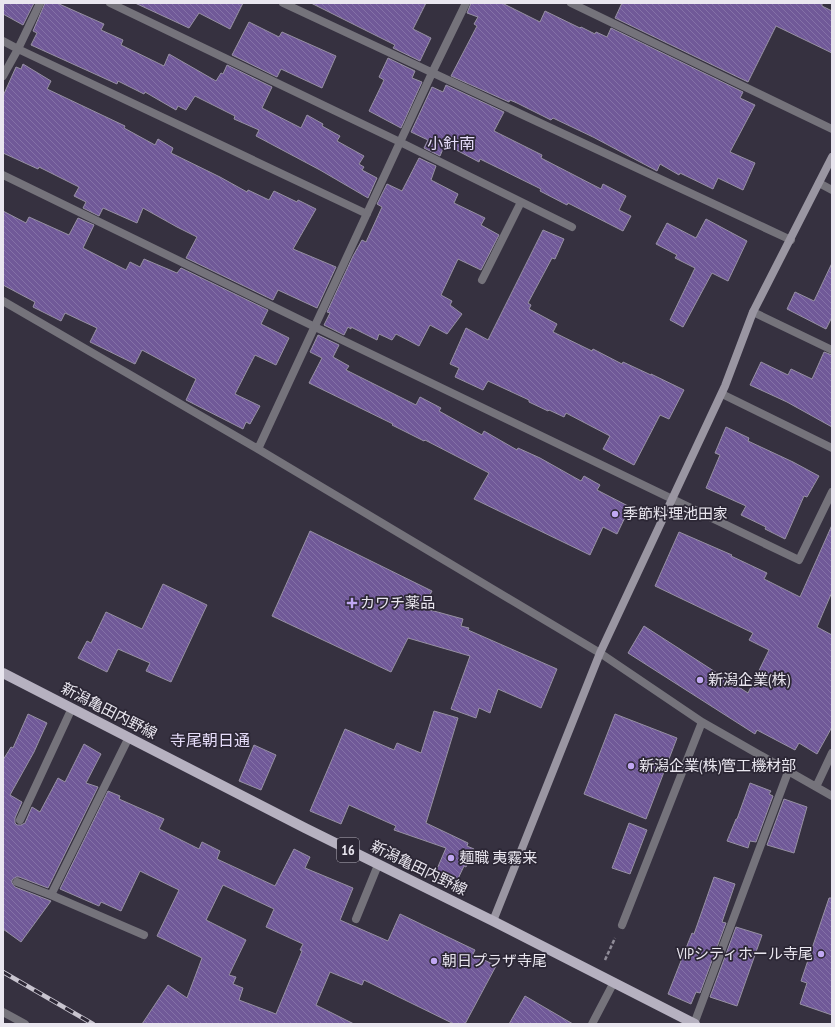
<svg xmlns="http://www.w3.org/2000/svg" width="835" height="1027" font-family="'PT Sans Narrow','Noto Sans JP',sans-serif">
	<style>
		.building { fill: url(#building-back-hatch); stroke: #9791a3; fill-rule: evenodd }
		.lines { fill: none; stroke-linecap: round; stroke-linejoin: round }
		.path { stroke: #908c98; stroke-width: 2.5; stroke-dasharray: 4 2; stroke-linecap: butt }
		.street { stroke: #75737b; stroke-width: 8 }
		.secondary { stroke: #9a96a2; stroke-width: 8 }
		.primary { stroke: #b6b1c0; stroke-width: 10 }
		.rail-casing { stroke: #c8c4cf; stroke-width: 4.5 }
		.rail { stroke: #2c2735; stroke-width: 3; stroke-dasharray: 9; stroke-linecap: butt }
		.poi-dot { fill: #c1a8f3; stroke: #2c2735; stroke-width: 1.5 }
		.labels { text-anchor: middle; stroke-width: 3.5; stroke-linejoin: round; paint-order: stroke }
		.shield { fill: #2c2735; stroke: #b0adb7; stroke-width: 1 }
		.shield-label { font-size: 14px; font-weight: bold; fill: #e9e6ef }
		.poi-label { font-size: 15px; fill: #e9e6ef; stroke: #2c2735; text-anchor: start }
		.street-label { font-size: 15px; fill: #e9e6ef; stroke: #2c2735 }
		.neighbourhood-label { font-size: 16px; fill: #e4dbf8; stroke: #2c2735 }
	</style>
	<defs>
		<pattern id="building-back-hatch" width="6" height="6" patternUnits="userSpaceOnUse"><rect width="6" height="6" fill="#705998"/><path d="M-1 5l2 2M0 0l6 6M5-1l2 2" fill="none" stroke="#8471a7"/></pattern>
	</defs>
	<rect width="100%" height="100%" fill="#363140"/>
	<path class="building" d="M3 3H34L23 25 3 14Z
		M45 3H57L104 24 101 30 123 40 121 45 164 66 169 54 216 81 221 73 223 74 227 65 272 87 262 108 301 128 307 115 323 124 322 126 340 136 337 141 364 156 359 164 364 167 362 170 377 178 368 198 320 170 256 136 259 130 234 119 235 116 195 96 186 110 178 106 176 110 145 92 144 94 118 81 117 84 31 45 37 33 33 31Z
		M135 3H243L230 29 199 13 189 28Z
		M311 3H426L413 29 431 38 420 61 393 48 395 45Z
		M471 3H502L540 22 545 11 580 28 581 27 595 34 596 32 607 37 611 28 743 92 740 98 755 105 730 152 755 163 743 190 718 178 713 189 680 173 679 175 660 164 657 171 593 137 553 118 551 120 517 103 510 100 509 102 451 76 477 26 474 24 478 17 467 13Z
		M622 3H822V6L832 11V53L776 26 748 82 615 18Z
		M249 22 279 37 282 32 336 56 322 88 281 69 277 77 232 55Z
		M388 58 415 71 412 78 422 82 401 128 369 111 384 80 379 77Z
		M23 64 51 81 47 89 125 126 124 128 155 145 158 139 173 148 171 153 220 177 247 192 248 190 269 200 274 191 297 202 298 200 316 209 293 249 336 267 317 308 278 290 273 300 186 258 197 237 177 227 143 208 137 223 103 208 99 216 83 208 86 202 74 196 79 187 39 167 38 169 3 153V96L16 67 21 69Z
		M446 85 504 112 494 131 542 155 541 158 601 189 603 184 626 196 619 210 631 216 623 231 568 203 567 205 540 191 541 189 480 159 479 162 445 144 440 156 424 148 428 140 411 132 432 87 443 92Z
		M419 158 436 166 431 180 458 194 454 203 485 218 481 225 499 235 481 270 458 259 441 295 452 301 450 305 462 314 447 334 430 325 419 346 396 334 392 340 379 334 377 340 351 327V329L348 327 344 335 324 325 330 313 327 312 353 256 362 240 366 242 382 207 377 204 387 184 402 191Z
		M3 211 26 223 29 217 69 235 78 218 94 225 83 248 126 270 130 262 140 267 144 259 177 273 181 268 268 310 261 324 289 338 276 365 255 355 235 394 260 406 250 424 246 422 243 429 186 400 196 379 142 350 135 364 90 342 97 328 65 313 61 321 33 307 35 302 3 285Z
		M706 219 747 241 728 281 712 273 683 327 670 320 695 268 675 258 677 255 656 244 667 223 696 238Z
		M543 230 564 239 555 259 552 258 528 303 531 305 529 309 557 324 553 332 592 351 593 349 622 364 623 362 651 375V374L684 390 669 419 660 415 634 465 603 449 610 436 566 413 564 417 549 410 548 411 529 402V400L488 381 483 390 455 377 459 368 450 364 466 328 488 340Z
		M832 263V317L826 329 787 309 795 292 814 301Z
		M318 335 339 345 333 357 349 366 346 370 416 405 420 397 441 408 439 411 482 435 484 431 517 450 518 448 540 458 572 476 581 481 584 476 600 485 597 490 630 507 617 534 603 527 590 555 474 499 489 473 425 440 424 441 392 425 393 424 309 383 322 358 310 352Z
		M824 352 832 355V427L787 402 750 385 761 362 788 375 791 369 812 379Z
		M726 427 749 438 748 441 793 462 819 476 807 497 804 496 785 539 765 529 766 527 741 515 746 506 706 488 720 455 715 453Z
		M832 525V592L817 627 832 635V727L817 754 799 743 795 750 757 730 755 734 628 653 644 626 748 693 769 650 749 640 753 633 655 586 679 532 732 555 731 556 767 573 764 579 800 597Z
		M310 531 432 591 423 608 463 619 461 626 469 628 468 630 557 669 541 708 498 689 490 713 479 708 476 718 451 709 470 656 408 638 391 672 272 616Z
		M163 584 207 605 171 682 146 671 150 663 118 649 107 672 78 658 87 641 91 643 106 612 142 629Z
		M434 711 458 718 426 823 468 843 467 846 474 849 466 867 464 866 455 885 434 876 446 848 394 830 396 826 349 805 341 824 310 811 345 729 394 750 397 743 421 753Z
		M28 714 47 723 34 752 10 795 22 802 15 818V823L17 825H21L25 823 32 807 40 812 58 778 65 782 84 744 101 754 86 783 98 787 48 888 19 877H16L12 880V883L15 887 51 901 21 942 3 929V760L11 747 13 748Z
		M615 714 677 738 646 819 584 794Z
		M254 745 276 755 261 790 239 781Z
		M750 783 771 791 769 794 773 796 756 842 750 841 748 848 727 841 736 819H737Z
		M108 791 120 796 119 799 164 819 159 829 199 849 202 842 220 851 217 859 275 886 294 849 310 857 305 868 353 888 340 920 388 941 400 914 475 950 473 954 496 966 465 1024H454L364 980 362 985 330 972 316 1005 354 1024H142L168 985 187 998 202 958 157 936 179 890 140 871 121 911 101 902 99 906 60 889ZM223 885 274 909 266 927 303 944 300 950 302 951 276 1014 239 1000 243 988 233 984 236 977 229 975 246 940 206 920Z
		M784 799 807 807 794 853 767 845Z
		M629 823 647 830 630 874 612 868Z
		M714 877 735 884 722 922 726 923 700 993 696 992 691 1004 668 994 692 933 694 934Z
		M829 898H832V1015L800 1004 807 983 801 981Z
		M736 927 762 935 737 1006 710 997Z
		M525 996 573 1024H509Z"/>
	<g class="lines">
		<path class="path" d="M605 960 615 938"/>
		<path class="street" d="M110 3 400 142 572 227
			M283 3 791 240
			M571 3 832 129
			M3 41 18 49 367 214
			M3 76 18 49 40 3
			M3 175 315 327 799 560 832 492
			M819 183 832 190
			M482 280 521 202
			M3 301 258 449 600 653 702 722 832 796
			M753 312 832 350
			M722 394 832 448
			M258 449 432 73 466 3
			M816 787 832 753
			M20 820 72 708
			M17 882 51 895 129 737
			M51 895 144 935
			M356 919 378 865
			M622 925 702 722
			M3 1012 25 1024
			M592 1024 614 982
			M694 1024 788 772"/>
		<path class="secondary" d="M493 921 600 653 725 386 753 312 832 157"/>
		<path class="primary" d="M3 673 305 828 493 921 695 1024"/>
		<g class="rail-casing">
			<path id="rail" d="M3 972 93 1024"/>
		</g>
		<use href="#rail" class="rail"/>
	</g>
	<g class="poi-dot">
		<circle cx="615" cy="514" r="4"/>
		<path d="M350 597h4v4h4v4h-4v4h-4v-4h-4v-4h4z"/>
		<circle cx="700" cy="680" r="4"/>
		<circle cx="631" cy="766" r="4"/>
		<circle cx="451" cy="858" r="4"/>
		<circle cx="821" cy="954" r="4"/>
		<circle cx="434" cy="961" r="4"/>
	</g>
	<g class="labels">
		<rect class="shield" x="337" y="838" width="22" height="24" rx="3"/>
		<g class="shield-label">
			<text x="348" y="855">16</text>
		</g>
		<g class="poi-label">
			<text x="623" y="519">季節料理池田家</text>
			<text x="360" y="608">カワチ薬品</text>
			<text x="708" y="685">新潟企業(株)</text>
			<text x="639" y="771">新潟企業(株)管工機材部</text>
			<text x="459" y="863">麺職 夷霧来</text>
			<text x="813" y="959" text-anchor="end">VIPシティホール寺尾</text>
			<text x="442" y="966">朝日プラザ寺尾</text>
		</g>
		<g class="street-label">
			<text transform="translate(109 711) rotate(27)" y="5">新潟亀田内野線</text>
			<text transform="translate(419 868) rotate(26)" y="5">新潟亀田内野線</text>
		</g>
		<g class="neighbourhood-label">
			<text x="451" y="149">小針南</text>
			<text x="210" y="746">寺尾朝日通</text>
		</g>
	</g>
	<rect width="835" height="1027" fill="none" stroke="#e9e6ef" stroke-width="8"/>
</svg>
